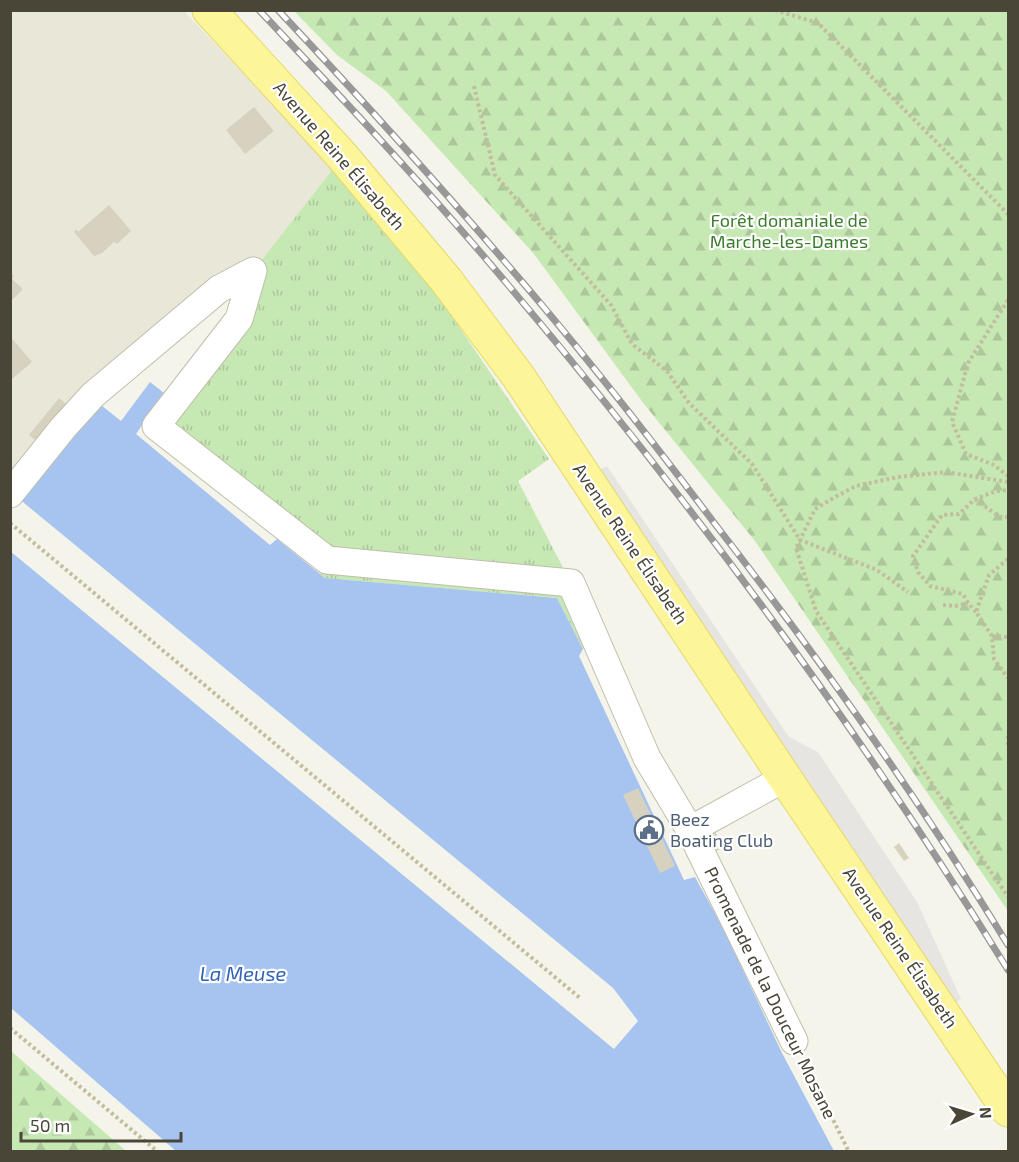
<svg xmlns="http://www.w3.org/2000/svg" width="1019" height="1162" font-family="'Exo 2',sans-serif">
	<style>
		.residential { fill: #e9e7d8 }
		.grass { fill: url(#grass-tufts) }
		.forest { fill: url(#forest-firs) }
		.parking { fill: #e6e5e1 }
		.water { fill: #a7c4f0 }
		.building { fill: #d6d2bf }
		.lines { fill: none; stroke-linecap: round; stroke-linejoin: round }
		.minor-casing { stroke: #c0beac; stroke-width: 29 }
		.major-casing { stroke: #e3d869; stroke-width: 35 }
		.path { stroke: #c2bd9e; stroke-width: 4; stroke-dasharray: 3 3; stroke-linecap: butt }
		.minor { stroke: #fff; stroke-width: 27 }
		.major { stroke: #fdf59a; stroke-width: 33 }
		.rail-casing { stroke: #989898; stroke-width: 7 }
		.rail { stroke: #fff; stroke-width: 4.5; stroke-dasharray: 14; stroke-linecap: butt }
		.labels { text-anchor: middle; stroke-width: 4.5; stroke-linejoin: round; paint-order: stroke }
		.street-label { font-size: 18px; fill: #494638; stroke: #fff }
		.park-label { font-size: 18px; fill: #397b2b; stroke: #fff }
		.service-label { font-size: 18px; fill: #4e5e75; stroke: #fff; text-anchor: start }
		.water-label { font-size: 20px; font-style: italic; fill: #3162b5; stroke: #fff }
	</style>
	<defs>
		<pattern id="grass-tufts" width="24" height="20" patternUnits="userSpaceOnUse" patternTransform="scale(1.5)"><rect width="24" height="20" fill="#c6e8b3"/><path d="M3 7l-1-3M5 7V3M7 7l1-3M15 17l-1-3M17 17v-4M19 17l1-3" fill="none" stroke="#acc89b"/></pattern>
		<pattern id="forest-firs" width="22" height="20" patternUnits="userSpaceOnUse" patternTransform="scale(1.5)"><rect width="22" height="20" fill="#c6e8b3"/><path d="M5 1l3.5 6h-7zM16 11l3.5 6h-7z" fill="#acc89b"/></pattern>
	</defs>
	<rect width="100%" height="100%" fill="#f5f4ea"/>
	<path class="residential" d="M11 11H184L333 169 253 271 219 290 11 495Z"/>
	<path class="grass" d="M333 169 430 284 549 459 518 481 571 583 599 646 583 649 557 598 325 578 211 471 156 426 253 271Z"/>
	<path class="forest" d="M294 11H1008V911L755 541 644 404 534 254 386 91 337 55Z
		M10 1051H11L126 1151H11Z"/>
	<path class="parking" d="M607 466 789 737 818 752 917 902 961 999 954 1004 595 471Z"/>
	<path class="water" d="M150 382 164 393 136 434 270 545 277 539 325 578 557 598 583 649 579 656 684 880 695 877 723 928 782 1053 834 1151H176L11 1008 10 551 614 1049 638 1021 613 988 18 498 97 402 121 421Z"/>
	<path class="building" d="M254 107 274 131 245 154 226 130Z
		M109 205 131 231 117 244 114 242 102 253 94 256 74 232 77 229 78 232Z
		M10 273 14 276 12 279 23 289 10 302Z
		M10 336 32 362 11 380 10 379Z
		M59 398 71 408 41 445 29 435Z
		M638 788 675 866 660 873 623 795Z
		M715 831 723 848 714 852 706 835Z
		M899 843 909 858 904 861 894 847Z"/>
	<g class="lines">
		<g class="minor-casing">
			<path id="minor" d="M253 271 239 319 156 426 327 560 571 583 647 758 690 830 794 1041
				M10 494 63 428 93 395 219 289 253 271
				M690 830 785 778"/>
		</g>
		<g class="major-casing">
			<path id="major" d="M209 10 343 157 446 280 518 376 785 778 1008 1110"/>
		</g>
		<path class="path" d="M775 10 818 23 1008 214
			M474 86 495 175 611 305 632 344 667 371 689 403 752 464 800 540 877 570 908 592
			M1008 300 968 363 952 422 966 454 994 465 1008 476
			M1008 482 946 472 898 477 856 486 835 497 815 509 796 548 816 611 1008 897
			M975 499 1000 517H1008
			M10 523 580 998
			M1008 559 989 575 976 612 992 636 994 659 1008 678
			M943 605 955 606 968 603
			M976 612 968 603 963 594 930 586 918 572 913 556 942 515 959 514 975 499 996 491 1008 490
			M992 636 1008 637
			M1008 745V735
			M10 1028 158 1152
			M804 1061 849 1152"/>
		<use href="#minor" class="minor"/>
		<use href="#major" class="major"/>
		<g class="rail-casing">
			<path id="rail" d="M259 10C341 97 422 183 498 273 685 493 857 725 1008 970
				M278 10C356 93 432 177 506 263 579 347 648 435 715 524 820 659 919 799 1008 945"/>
		</g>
		<use href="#rail" class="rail"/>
	</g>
	<defs>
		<g id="civic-ring" transform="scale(1.5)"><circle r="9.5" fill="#fff" stroke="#5c6f8a" stroke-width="1.5"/><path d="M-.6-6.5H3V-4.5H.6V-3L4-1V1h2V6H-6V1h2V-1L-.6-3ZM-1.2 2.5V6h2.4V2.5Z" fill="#5c6f8a"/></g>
	</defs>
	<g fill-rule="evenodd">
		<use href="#civic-ring" x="649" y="830"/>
	</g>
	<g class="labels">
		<g class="street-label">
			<text transform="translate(339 156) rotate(49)" y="6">Avenue Reine Élisabeth</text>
			<text transform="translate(630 544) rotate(56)" y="6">Avenue Reine Élisabeth</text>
			<text transform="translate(900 948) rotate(56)" y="6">Avenue Reine Élisabeth</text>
			<text transform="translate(770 993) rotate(64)" y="6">Promenade de la Douceur Mosane</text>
		</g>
		<g class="park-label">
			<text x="789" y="227">Forêt domaniale de<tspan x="789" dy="21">Marche-les-Dames</tspan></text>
		</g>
		<g class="service-label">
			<text x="670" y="826">Beez<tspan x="670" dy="21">Boating Club</tspan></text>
		</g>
		<g class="water-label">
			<text x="243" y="981">La Meuse</text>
		</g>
	</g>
	<rect width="1019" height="1162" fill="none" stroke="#494638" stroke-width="24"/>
	<g transform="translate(971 1114) rotate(86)" stroke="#ffffff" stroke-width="4.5" paint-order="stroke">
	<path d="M0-4.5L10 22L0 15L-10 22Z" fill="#494638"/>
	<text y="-9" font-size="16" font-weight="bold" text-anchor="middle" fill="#494638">N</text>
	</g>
	<path d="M21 1132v9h160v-9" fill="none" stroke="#494638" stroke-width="3"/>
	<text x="30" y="1132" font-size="18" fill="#494638" stroke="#ffffff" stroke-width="4.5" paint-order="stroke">50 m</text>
</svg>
